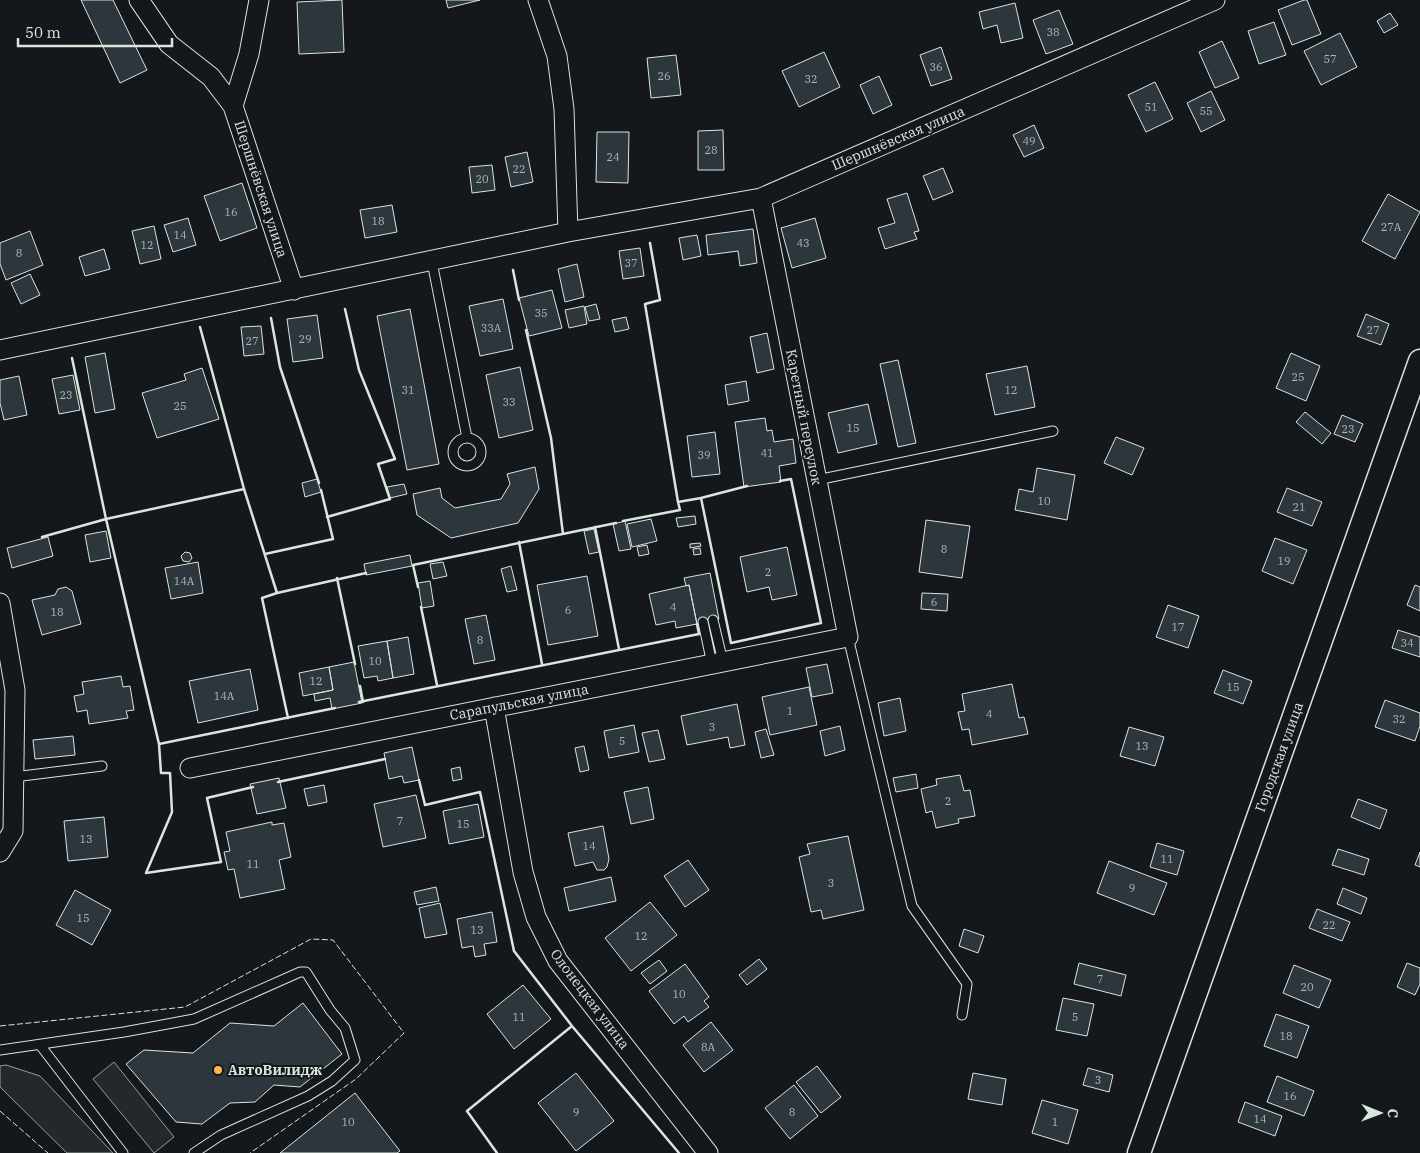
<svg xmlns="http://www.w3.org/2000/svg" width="1420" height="1153" font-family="'IBM Plex Serif',serif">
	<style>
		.parking { fill: #24282b; stroke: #939e99 }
		.building { fill: #2c363c; stroke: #d8e6dc }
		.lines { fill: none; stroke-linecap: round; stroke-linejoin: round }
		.service-casing { stroke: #d8e6dc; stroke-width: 11 }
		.minor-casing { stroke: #d8e6dc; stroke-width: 21 }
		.tertiary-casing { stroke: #d8e6dc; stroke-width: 25 }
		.service { stroke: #14181c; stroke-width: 9 }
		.minor { stroke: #14181c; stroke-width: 19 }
		.tertiary { stroke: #14181c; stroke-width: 22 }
		.fence { stroke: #d8e6dc; stroke-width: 1; stroke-dasharray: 6 2.5; stroke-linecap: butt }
		.wall { stroke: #d8e6dc; stroke-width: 2.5 }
		.poi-dot { fill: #ffb74d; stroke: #14181c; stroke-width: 2 }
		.labels { text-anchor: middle; stroke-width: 4; stroke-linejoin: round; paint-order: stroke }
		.number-label { font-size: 11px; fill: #adbab4 }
		.street-label { font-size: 14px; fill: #d8e6dc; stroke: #14181c }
		.poi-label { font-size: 14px; font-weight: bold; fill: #d8e6dc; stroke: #14181c; text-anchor: start }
	</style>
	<rect width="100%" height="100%" fill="#14181c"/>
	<path class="parking" d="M114 1062 174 1137 154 1153 93 1079Z
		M6 1065 40 1076 113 1153H67L0 1087V1066Z"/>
	<path class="building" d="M81 0H113L147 70 120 83Z
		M342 0 344 52 299 54 297 2Z
		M446 0H480L448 8Z
		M1304 0H1307L1321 34 1292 45 1278 10Z
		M1015 3 1023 38 1001 43 997 25 983 29 979 12Z
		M1059 10 1073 44 1046 54 1033 20Z
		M1390 13 1398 25 1384 33 1377 21Z
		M1274 22 1286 55 1259 64 1248 31Z
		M1340 33 1357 67 1321 85 1304 51Z
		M1222 41 1239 78 1215 88 1199 52Z
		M941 47 952 79 931 86 920 55Z
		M824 52 840 87 799 107 782 71Z
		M676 55 681 95 651 98 647 58Z
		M879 76 892 105 873 114 860 85Z
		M1155 82 1173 119 1146 132 1128 95Z
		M1211 91 1225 120 1201 132 1187 103Z
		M1034 125 1044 148 1024 157 1013 135Z
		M723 130 724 170H698V131Z
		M597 132H629L628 183 596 182Z
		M527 152 533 182 511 187 505 157Z
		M492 165 495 190 472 193 469 167Z
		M943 168 953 192 933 200 923 176Z
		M242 183 257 228 220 241 204 196Z
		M907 193 919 231 914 232 917 239 885 249 878 228 895 223 887 199Z
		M1388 194 1420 212 1395 259 1362 241Z
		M392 205 397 232 365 238 360 210Z
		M188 218 196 245 173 252 164 225Z
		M815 218 826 258 792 268 781 228Z
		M154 226 161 259 140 264 132 231Z
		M753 229 757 263 740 266 738 251 708 255 706 235Z
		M30 231 43 265 6 280 0 264V243Z
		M697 235 701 256 683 260 679 238Z
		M640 248 644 276 623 279 619 251Z
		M104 249 110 269 85 276 79 257Z
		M577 264 584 297 565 302 558 269Z
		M30 274 40 295 21 304 11 283Z
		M552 290 562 328 529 336 519 298Z
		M503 299 513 349 480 356 469 306Z
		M596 304 600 319 589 321 585 307Z
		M584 306 587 324 569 328 565 310Z
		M410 309 439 464 407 470 377 316Z
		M1366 314 1389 324 1381 345 1357 336Z
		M317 315 323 358 293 362 287 319Z
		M626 317 629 329 615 332 612 320Z
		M261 326 264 354 244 356 241 327Z
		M767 333 774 369 757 373 750 337Z
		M105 353 115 409 95 413 85 357Z
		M1291 353 1320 366 1306 401 1276 388Z
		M898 360 916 443 898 447 880 364Z
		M1027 366 1035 407 995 415 986 374Z
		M520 367 533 430 499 438 486 375Z
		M202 368 219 419 157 438 142 393 186 380 184 374Z
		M73 375 80 410 59 414 52 379Z
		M19 376 27 415 4 420 0 403V380Z
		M746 381 749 401 728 405 725 385Z
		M868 404 877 444 838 453 828 413Z
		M1305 412 1331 433 1322 444 1296 422Z
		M1342 415 1363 424 1355 442 1334 434Z
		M765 418 767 431 772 430 774 442 793 439 796 463 779 466 781 482 744 487 735 422Z
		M715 432 720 474 692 477 687 436Z
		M1116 437 1144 448 1132 475 1104 463Z
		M535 467 539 489 518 523 451 538 417 515 413 494 440 488 442 498 455 508 501 499 510 484 507 474Z
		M1037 468 1075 475 1067 520 1015 510 1019 489 1033 492Z
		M317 479 321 492 305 497 302 483Z
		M404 484 407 494 390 498 387 487Z
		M1287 488 1322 502 1312 526 1277 512Z
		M695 516 696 524 678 527 676 518Z
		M651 519 657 541 632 547 627 524Z
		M926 520 970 526 962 578 919 572Z
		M625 521 631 549 619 551 613 524Z
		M594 529 599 552 589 554 584 531Z
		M106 531 111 558 90 562 85 535Z
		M48 537 53 556 12 568 7 548Z
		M1275 538 1307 550 1293 584 1262 571Z
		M700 543 701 546 690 548V544Z
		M647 545 649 554 639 556 637 547Z
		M787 547 797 595 772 600 769 587 747 592 740 557Z
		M700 548 701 554 694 555 693 549Z
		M185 552 190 553 192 558 189 562 183 561 181 556Z
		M410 555 412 566 366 575 364 564Z
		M198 562 203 593 171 599 165 568Z
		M443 562 447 576 433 579 430 564Z
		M511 566 517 590 507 592 501 569Z
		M710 573 719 619 697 624 689 585 686 586 684 578Z
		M587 576 598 636 548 645 537 585Z
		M430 581 434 606 422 608 418 583Z
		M689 585 697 624 676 628 675 621 656 625 649 594Z
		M1415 585 1420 587V611L1407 605Z
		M66 587 72 591 81 624 42 635 32 600 55 595 58 589Z
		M922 593 948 594 947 611 921 609Z
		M1168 605 1199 616 1188 648 1156 637Z
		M486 615 495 660 474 664 465 619Z
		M1398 630 1420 637V657L1392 648Z
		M408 637 414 674 393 678 387 641Z
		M387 641 393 678 378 681 377 676 364 678 358 646Z
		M354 662 362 703 332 709 330 698 315 701 314 694 333 690 329 667Z
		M827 664 833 693 812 697 806 668Z
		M329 667 333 690 303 696 299 673Z
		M250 669 258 710 198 723 189 681Z
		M1223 670 1252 681 1243 704 1214 693Z
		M121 676 123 687 130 686 134 710 126 711 128 718 89 724 87 710 77 712 74 696 84 694 82 682Z
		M1012 684 1019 718 1024 717 1028 734 972 745 969 729 962 730 958 712 965 711 962 694Z
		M809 687 817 725 770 735 762 697Z
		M900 698 906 731 884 736 878 703Z
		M1385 700 1420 713V726L1415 741 1375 727Z
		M737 704 745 745 730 748 728 737 687 745 681 716Z
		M634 725 639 752 609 758 604 731Z
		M840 726 845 750 825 756 820 731Z
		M1129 727 1164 737 1155 766 1120 756Z
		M766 729 774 755 761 758 755 732Z
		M658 730 665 759 649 762 642 733Z
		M73 736 75 755 35 759 33 740Z
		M584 746 589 770 580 772 575 748Z
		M412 747 419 780 404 783 402 776 389 779 384 753Z
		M460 767 462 779 453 781 451 769Z
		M916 774 918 788 896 792 893 778Z
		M960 775 964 791 970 790 975 816 958 819 959 823 936 828 932 811 926 813 921 789 937 785 936 779Z
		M279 778 286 808 257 814 250 784Z
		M324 785 327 802 308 806 304 789Z
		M648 787 654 819 631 824 624 792Z
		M416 795 426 838 383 847 374 804Z
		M1358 799 1387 810 1380 829 1351 817Z
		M478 804 484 837 449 844 443 811Z
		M104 817 108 857 68 861 64 821Z
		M272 822V825L284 823 291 857 279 860 285 889 240 898 234 869 228 870 224 852 230 851 226 832Z
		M603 826 609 859 607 867 604 870H597L593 862 575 866 568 833Z
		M848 836 864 910 823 919 821 910 811 912 799 857 810 854 807 844Z
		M1157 843 1184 851 1177 875 1150 867Z
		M1338 849 1369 859 1364 875 1332 865Z
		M1420 852V867L1415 865Z
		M688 860 709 890 685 907 664 876Z
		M1109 861 1167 883 1154 915 1097 893Z
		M611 877 616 901 569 911 564 888Z
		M436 887 439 901 417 905 414 892Z
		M1343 888 1367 898 1361 914 1337 904Z
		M75 890 111 910 92 945 56 925Z
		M650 902 677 935 631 971 605 938Z
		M440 903 447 934 425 938 419 908Z
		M1317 909 1350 922 1342 941 1309 928Z
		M492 912 497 942 484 944 486 955 475 957 473 946 462 948 457 919Z
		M964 929 984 936 978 953 959 946Z
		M759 959 767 969 747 985 739 975Z
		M659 960 667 971 650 984 641 973Z
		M1079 963 1126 975 1121 996 1074 984Z
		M1407 963 1420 968V984L1415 995 1397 987Z
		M685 964 709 997 704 1001 709 1007 688 1022 684 1016 674 1024 649 991Z
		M1294 965 1331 980 1319 1008 1283 993Z
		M523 985 551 1019 514 1049 487 1014Z
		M1063 998 1094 1004 1087 1036 1056 1030Z
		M303 1003 342 1054 300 1087 274 1085 255 1102 230 1103 202 1124 176 1122 126 1064 144 1050 193 1053 230 1023 274 1026Z
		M1276 1014 1309 1026 1297 1058 1264 1046Z
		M711 1022 733 1050 704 1072 683 1045Z
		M817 1066 841 1097 821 1113 796 1082Z
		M1088 1068 1113 1075 1109 1092 1083 1085Z
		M576 1073 614 1121 576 1151 538 1103Z
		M973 1073 1006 1079 1002 1105 968 1099Z
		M1277 1076 1314 1091 1304 1116 1267 1102Z
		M794 1085 818 1116 790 1139 765 1108Z
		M355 1093 400 1151 397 1153H280Z
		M1042 1100 1078 1110 1068 1144 1032 1133Z
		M1245 1102 1282 1116 1275 1136 1238 1122Z"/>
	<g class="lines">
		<g class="service-casing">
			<path id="service" d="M432 262 467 438
				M453 452a14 14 0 1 1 28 0a14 14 0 1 1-28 0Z
				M817 480 1053 431
				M713 620 723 662
				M703 622 712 664
				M848 637 912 906 967 984 962 1015
				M14 777 102 766
				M40 1045 123 1153
				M0 1050 124 1032 194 1019 300 972H306L330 1010 345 1028 355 1060 332 1081 308 1096 221 1135 194 1153"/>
		</g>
		<g class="minor-casing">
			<path id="minor" d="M139 0 169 44 211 77 233 106
				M259 0 249 54 233 106 294 290
				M538 0 557 56 564 109 568 232
				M0 350 568 232 761 198 1215 0
				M0 603 15 690 13 831 0 852
				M494 707 523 872 536 917 558 961 708 1153
				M190 768 848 637 761 198"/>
		</g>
		<g class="tertiary-casing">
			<path id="tertiary" d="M1139 1153 1420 361"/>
		</g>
		<use href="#service" class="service"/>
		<use href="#minor" class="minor"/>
		<use href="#tertiary" class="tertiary"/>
		<path class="fence" d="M0 1026 185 1007 311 939 333 940 404 1033 356 1079 250 1153
			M0 1111 48 1153"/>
		<path class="wall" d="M650 243 660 300 645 304 678 502
			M513 270 519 300
			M271 318 280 367 319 483
			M200 327 244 489 277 593 262 598 288 718
			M526 330 551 438 563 534
			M72 358 106 519 159 744
			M701 498 747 486
			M327 517 390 499 378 464 395 459 359 370 345 309
			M623 521 680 510 678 502 701 498 731 643 821 623 791 479 780 481
			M595 527 619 649
			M42 537 106 519 244 489
			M519 542 542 664
			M265 554 333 539 321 490
			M337 578 355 664
			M418 587 413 565 616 523
			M277 593 366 573
			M421 607 437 685
			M360 686 363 702
			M359 702 699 634 697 624
			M419 780 425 805 480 792 514 951 572 1026 679 1153
			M278 782 385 759
			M253 787 207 798 221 862 146 873 172 812 170 773H161L159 744 335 708
			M497 1153 467 1111 572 1026"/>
	</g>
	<circle class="poi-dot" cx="218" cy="1070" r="5"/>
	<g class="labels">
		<g class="number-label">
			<text x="1053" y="36">38</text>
			<text x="1330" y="63">57</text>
			<text x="936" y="71">36</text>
			<text x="664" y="80">26</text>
			<text x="811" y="83">32</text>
			<text x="1151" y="111">51</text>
			<text x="1206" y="115">55</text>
			<text x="1029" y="145">49</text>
			<text x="711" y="154">28</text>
			<text x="613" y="161">24</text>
			<text x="519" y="173">22</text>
			<text x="482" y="183">20</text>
			<text x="231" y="216">16</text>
			<text x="378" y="225">18</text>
			<text x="1391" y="231">27А</text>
			<text x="180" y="239">14</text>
			<text x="803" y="247">43</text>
			<text x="147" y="249">12</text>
			<text x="19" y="257">8</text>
			<text x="631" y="267">37</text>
			<text x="541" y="317">35</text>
			<text x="491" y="332">33А</text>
			<text x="1373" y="334">27</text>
			<text x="305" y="343">29</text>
			<text x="252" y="345">27</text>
			<text x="1298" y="381">25</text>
			<text x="408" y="394">31</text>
			<text x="1011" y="394">12</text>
			<text x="66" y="399">23</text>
			<text x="509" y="406">33</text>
			<text x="180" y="410">25</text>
			<text x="853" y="432">15</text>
			<text x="1348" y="433">23</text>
			<text x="767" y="457">41</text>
			<text x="704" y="459">39</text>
			<text x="1044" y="505">10</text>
			<text x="1299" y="511">21</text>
			<text x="944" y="553">8</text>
			<text x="1284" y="565">19</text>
			<text x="768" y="576">2</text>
			<text x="184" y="585">14А</text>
			<text x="934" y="606">6</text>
			<text x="673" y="611">4</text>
			<text x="568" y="614">6</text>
			<text x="57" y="616">18</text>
			<text x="1178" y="631">17</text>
			<text x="480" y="644">8</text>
			<text x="1407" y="647">34</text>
			<text x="375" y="665">10</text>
			<text x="316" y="685">12</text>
			<text x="1233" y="691">15</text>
			<text x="224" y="700">14А</text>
			<text x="790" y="715">1</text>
			<text x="989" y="718">4</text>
			<text x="1399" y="723">32</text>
			<text x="712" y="731">3</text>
			<text x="622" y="745">5</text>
			<text x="1142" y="750">13</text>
			<text x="948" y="805">2</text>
			<text x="400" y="825">7</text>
			<text x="463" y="828">15</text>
			<text x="86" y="843">13</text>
			<text x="589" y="850">14</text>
			<text x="1167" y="863">11</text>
			<text x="253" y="868">11</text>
			<text x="831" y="887">3</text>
			<text x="1132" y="892">9</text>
			<text x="83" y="922">15</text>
			<text x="1329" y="929">22</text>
			<text x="477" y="934">13</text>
			<text x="641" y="940">12</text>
			<text x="1100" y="983">7</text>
			<text x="1307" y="991">20</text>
			<text x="679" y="998">10</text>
			<text x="519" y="1021">11</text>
			<text x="1075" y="1021">5</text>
			<text x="1286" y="1040">18</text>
			<text x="708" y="1051">8А</text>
			<text x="1098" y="1084">3</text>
			<text x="1290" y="1100">16</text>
			<text x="576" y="1116">9</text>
			<text x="792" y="1116">8</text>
			<text x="1260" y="1123">14</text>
			<text x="348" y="1126">10</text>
			<text x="1055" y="1126">1</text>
		</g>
		<g class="street-label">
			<text transform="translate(898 138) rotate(-23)" y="5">Шершнёвская улица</text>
			<text transform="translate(261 189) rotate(72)" y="5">Шершнёвская улица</text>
			<text transform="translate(804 417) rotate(79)" y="5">Каретный переулок</text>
			<text transform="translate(519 702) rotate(-11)" y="5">Сарапульская улица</text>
			<text transform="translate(1279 757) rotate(-70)" y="5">Городская улица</text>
			<text transform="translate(590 999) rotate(53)" y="5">Олонецкая улица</text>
		</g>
		<g class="poi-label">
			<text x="228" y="1075">АвтоВилидж</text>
		</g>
	</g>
	<g transform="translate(1380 1113) rotate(91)" stroke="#14181c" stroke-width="4" paint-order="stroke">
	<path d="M0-4L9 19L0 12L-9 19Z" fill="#d8e6dc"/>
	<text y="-8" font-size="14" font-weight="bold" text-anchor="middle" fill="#d8e6dc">С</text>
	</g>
	<path d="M18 38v8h154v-8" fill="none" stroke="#d8e6dc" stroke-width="2.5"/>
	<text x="25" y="38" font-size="15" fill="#d8e6dc" stroke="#14181c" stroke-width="4" paint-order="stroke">50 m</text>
</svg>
